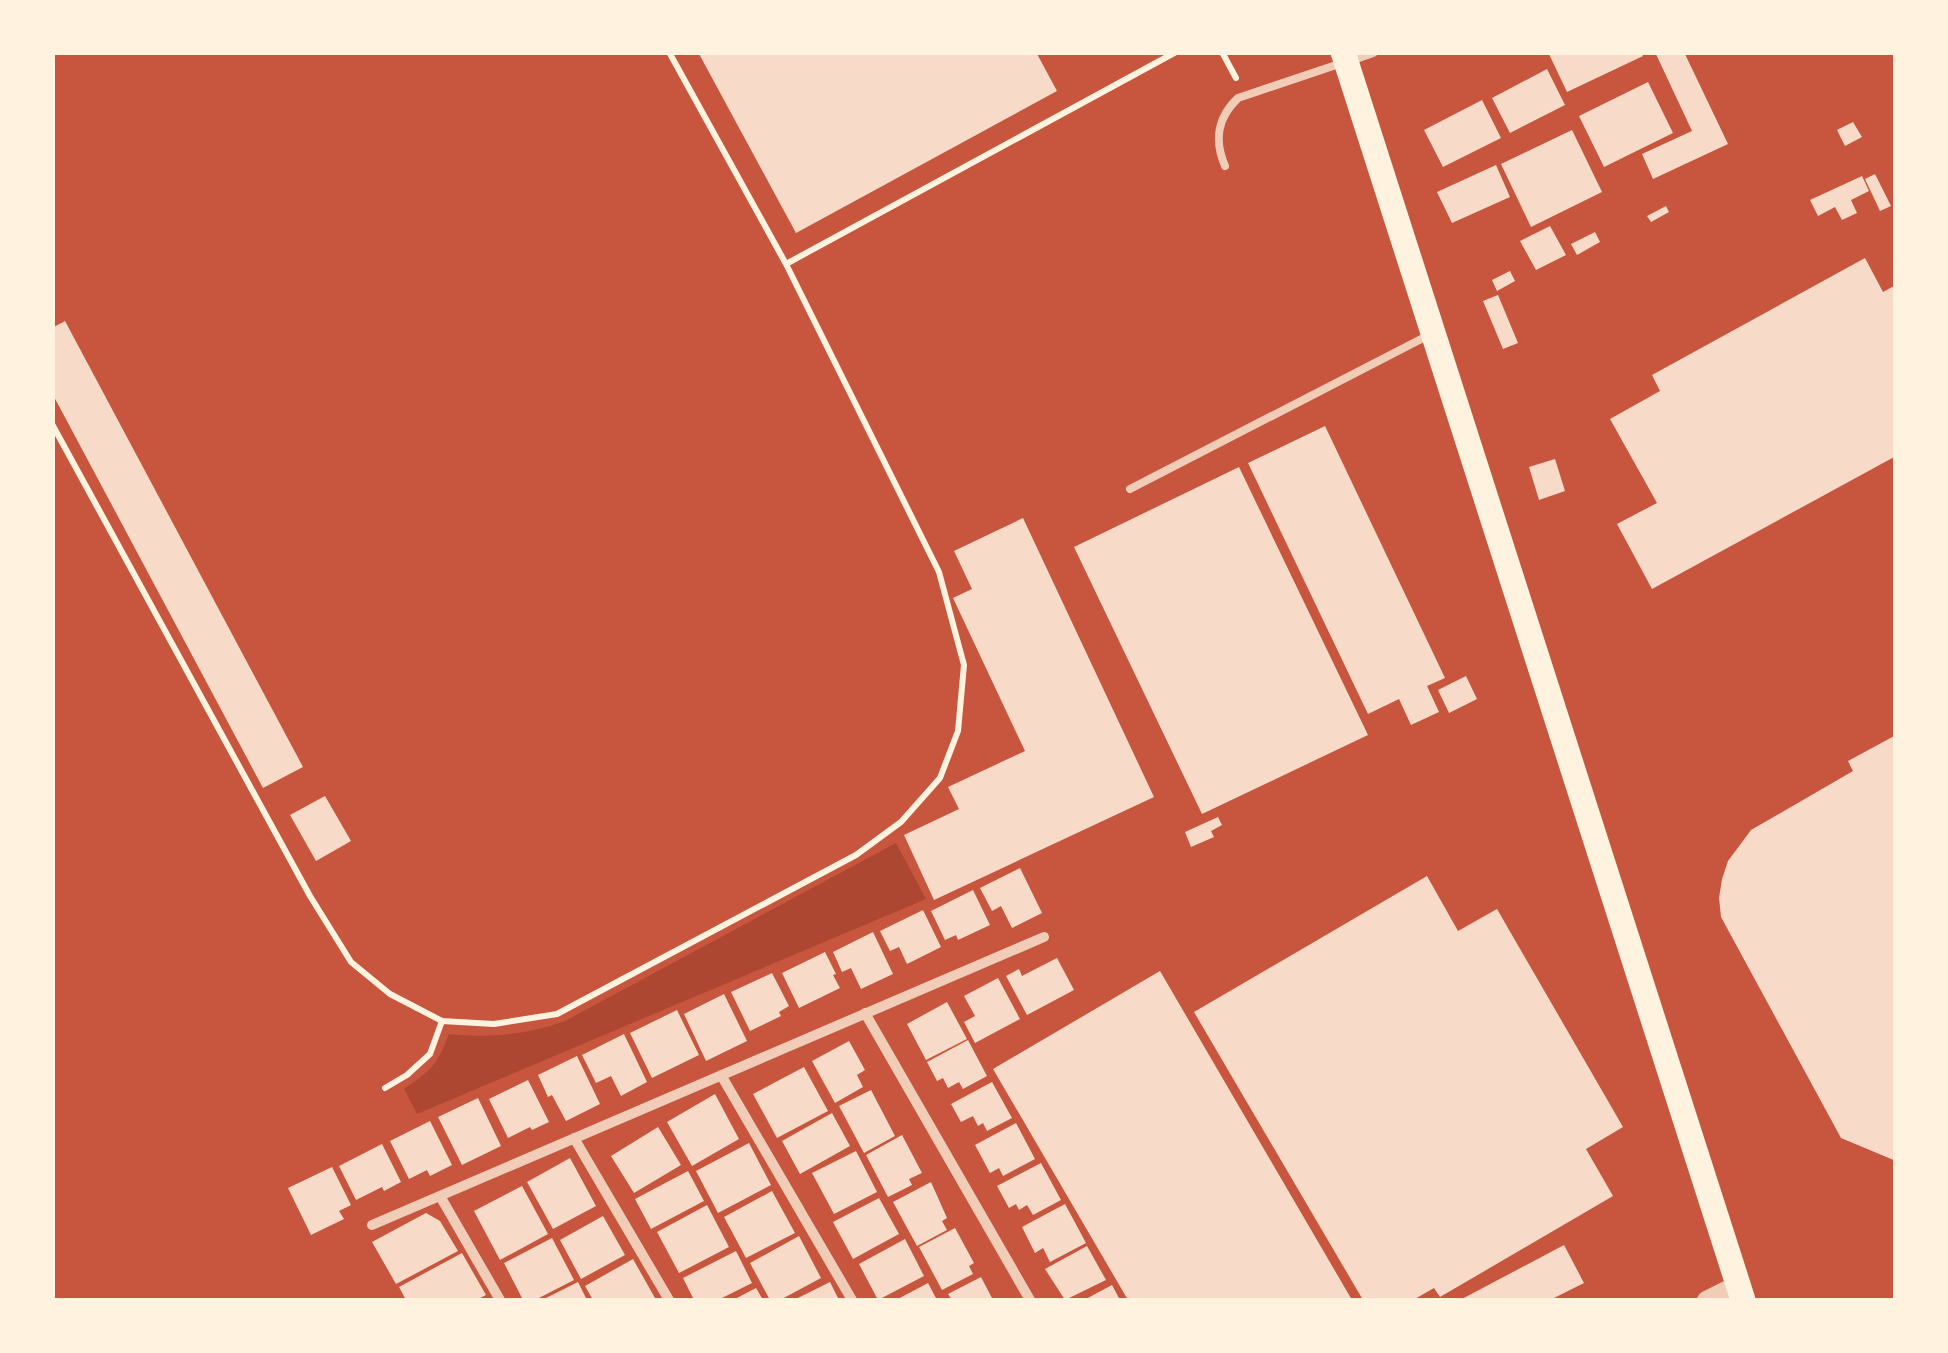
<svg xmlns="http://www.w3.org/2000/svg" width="1948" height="1353" font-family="Inter,sans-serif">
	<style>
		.green { fill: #ae4732 }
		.building { fill: #f7dbc8 }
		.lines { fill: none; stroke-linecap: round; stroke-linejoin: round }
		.path { stroke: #fff3e0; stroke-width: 6 }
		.service { stroke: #f1ccb7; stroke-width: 8 }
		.minor { stroke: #f1ccb7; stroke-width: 10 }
		.tertiary { stroke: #f1ccb7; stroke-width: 18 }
		.primary { stroke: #fff3e0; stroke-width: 25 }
	</style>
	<rect width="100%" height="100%" fill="#c8553d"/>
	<path class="green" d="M896 843 926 899 417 1114 404 1089C432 1069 436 1067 449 1034 489 1038 527 1035 565 1021Z"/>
	<path class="building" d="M698 52H1036L1057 91 796 233Z
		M1548 52H1641L1643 56 1567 92Z
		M1655 52H1684L1728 144 1653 179 1642 154 1692 131Z
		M1547 69 1565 105 1510 133 1492 98Z
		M1648 82 1673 133 1604 167 1579 116Z
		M1482 100 1501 138 1443 167 1424 130Z
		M1853 122 1862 137 1845 146 1837 130Z
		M1572 130 1602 192 1531 227 1501 164Z
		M1496 165 1510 197 1452 223 1437 192Z
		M1875 174 1891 206 1880 211 1865 179Z
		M1862 176 1869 191 1851 200 1857 213 1842 220 1835 207 1818 216 1810 200Z
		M1666 206 1669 212 1651 222 1647 216Z
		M1550 226 1566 255 1536 270 1520 241Z
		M1595 232 1600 242 1577 255 1571 244Z
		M1865 258 1883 292 1896 285V456L1652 589 1617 524 1657 503 1610 419 1660 391 1652 375Z
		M1510 271 1515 281 1497 291 1492 280Z
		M1498 295 1518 343 1503 349 1483 301Z
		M65 321 303 767 263 788 52 393V328Z
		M1325 426 1445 678 1427 686 1439 712 1411 725 1399 699 1368 714 1248 463Z
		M1555 459 1565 491 1539 500 1529 467Z
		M1239 467 1368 735 1202 814 1074 547Z
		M1023 518 1154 797 934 900 904 835 959 809 948 787 1025 751 953 598 972 589 954 551Z
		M1466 676 1477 699 1449 713 1438 690Z
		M1896 735V1161L1841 1138 1721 917 1719 898 1722 879 1728 861 1751 830 1853 771 1848 761Z
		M325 796 351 841 316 861 290 815Z
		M1218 817 1222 825 1211 831 1214 837 1191 847 1185 832Z
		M1020 868 1042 913 1012 928 1001 906 992 911 980 888Z
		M1427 876 1458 931 1497 909 1623 1127 1586 1149 1613 1196 1440 1297 1434 1288 1413 1300H1363L1194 1012Z
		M973 890 990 925 958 940 956 935 945 940 931 911Z
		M923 910 941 947 907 964 899 947 890 951 880 931Z
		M873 932 893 974 861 989 851 968 842 972 833 952Z
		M825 952 836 974 833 975 840 988 799 1008 782 973Z
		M1057 958 1074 990 1027 1015 1006 976 1019 969 1022 976Z
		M1160 971 1352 1300H1128L993 1069Z
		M772 973 789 1006 779 1012 781 1016 750 1031 731 992Z
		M998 978 1020 1019 975 1043 964 1022 975 1016 964 996Z
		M724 994 747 1041 706 1061 684 1014Z
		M947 1002 967 1039 926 1060 907 1024Z
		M677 1010 699 1055 652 1078 630 1033Z
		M624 1034 647 1082 621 1096 611 1076 596 1083 582 1055Z
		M968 1040 987 1076 963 1089 959 1082 948 1088 943 1078 937 1081 927 1062Z
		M849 1041 865 1070 857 1075 863 1087 835 1103 812 1061Z
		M577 1056 600 1104 566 1121 552 1095 548 1097 538 1075Z
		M804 1067 828 1111 777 1138 753 1094Z
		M528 1080 549 1122 532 1130 530 1127 508 1138 489 1099Z
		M992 1082 1012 1118 987 1131 983 1123 978 1126 973 1116 961 1122 951 1104Z
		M871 1090 895 1136 864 1153 839 1106Z
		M715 1094 739 1139 692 1166 667 1122Z
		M478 1098 501 1146 462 1165 438 1117Z
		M832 1113 850 1146 800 1174 782 1141Z
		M430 1121 452 1165 430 1176 427 1170 409 1179 390 1141Z
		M1016 1123 1035 1159 1003 1176 999 1168 990 1173 975 1145Z
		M658 1127 681 1165 634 1193 611 1156Z
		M902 1135 922 1173 909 1179 912 1185 888 1197 866 1155Z
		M749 1143 771 1185 718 1213 696 1171Z
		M382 1144 401 1182 384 1191 382 1187 356 1200 339 1166Z
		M856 1151 877 1192 834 1214 812 1173Z
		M570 1158 596 1206 553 1229 527 1182Z
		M1041 1163 1061 1200 1033 1215 1027 1205 1019 1210 1016 1204 1009 1208 997 1186Z
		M332 1167 351 1205 339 1211 344 1219 311 1235 288 1188Z
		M688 1171 704 1201 651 1229 635 1199Z
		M931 1182 947 1218 942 1221 947 1230 917 1246 893 1202Z
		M522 1186 548 1234 500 1260 474 1211Z
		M772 1191 795 1233 746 1258 724 1217Z
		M879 1198 899 1234 853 1259 833 1222Z
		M1065 1204 1086 1243 1050 1262 1043 1248 1035 1253 1022 1227Z
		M707 1205 729 1247 679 1273 657 1232Z
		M426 1213 440 1221 458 1251 396 1284 372 1242Z
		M603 1216 625 1255 581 1279 560 1240Z
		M955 1228 974 1263 969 1266 973 1274 942 1290 919 1247Z
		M799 1236 821 1278 780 1300H770L750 1263Z
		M552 1238 574 1280 535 1300H523L504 1263Z
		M905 1239 924 1276 878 1300 859 1264Z
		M1564 1245 1584 1283 1550 1300H1460Z
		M1087 1246 1106 1280 1065 1300 1045 1269Z
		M736 1251 752 1283 718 1300H694L683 1278Z
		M462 1253 486 1295 476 1300H406L399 1287Z
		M633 1259 655 1298 651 1300H593L585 1286Z
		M981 1277 993 1300H952L948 1294Z
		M578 1282 587 1300H542Z
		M830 1282 839 1300H794Z
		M928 1283 937 1300H896Z
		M1112 1285 1120 1300H1084Z
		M756 1288 763 1300H733Z"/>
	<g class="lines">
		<path class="path" d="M669 52 786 264
			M1222 52 1236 78
			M52 424 310 896 351 962 390 994 442 1021 494 1024 557 1014 856 855 901 822 940 778 958 731 964 665 939 572 786 264 1176 52
			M385 1088 407 1075 430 1054 442 1021"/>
		<path class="service" d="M1225 166C1214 140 1217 118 1238 98L1342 63
			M1130 489 1429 335"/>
		<path class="minor" d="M1347 61 1373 52
			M865 1013 1030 1300
			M721 1075 852 1300
			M574 1138 669 1300
			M440 1196 500 1300
			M372 1225 1044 937"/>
		<path class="tertiary" d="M1706 1300 1738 1284"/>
		<path class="primary" d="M1343 52 1743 1300"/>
	</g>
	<rect width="1948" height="1353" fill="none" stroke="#fff3e0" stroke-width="110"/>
</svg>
